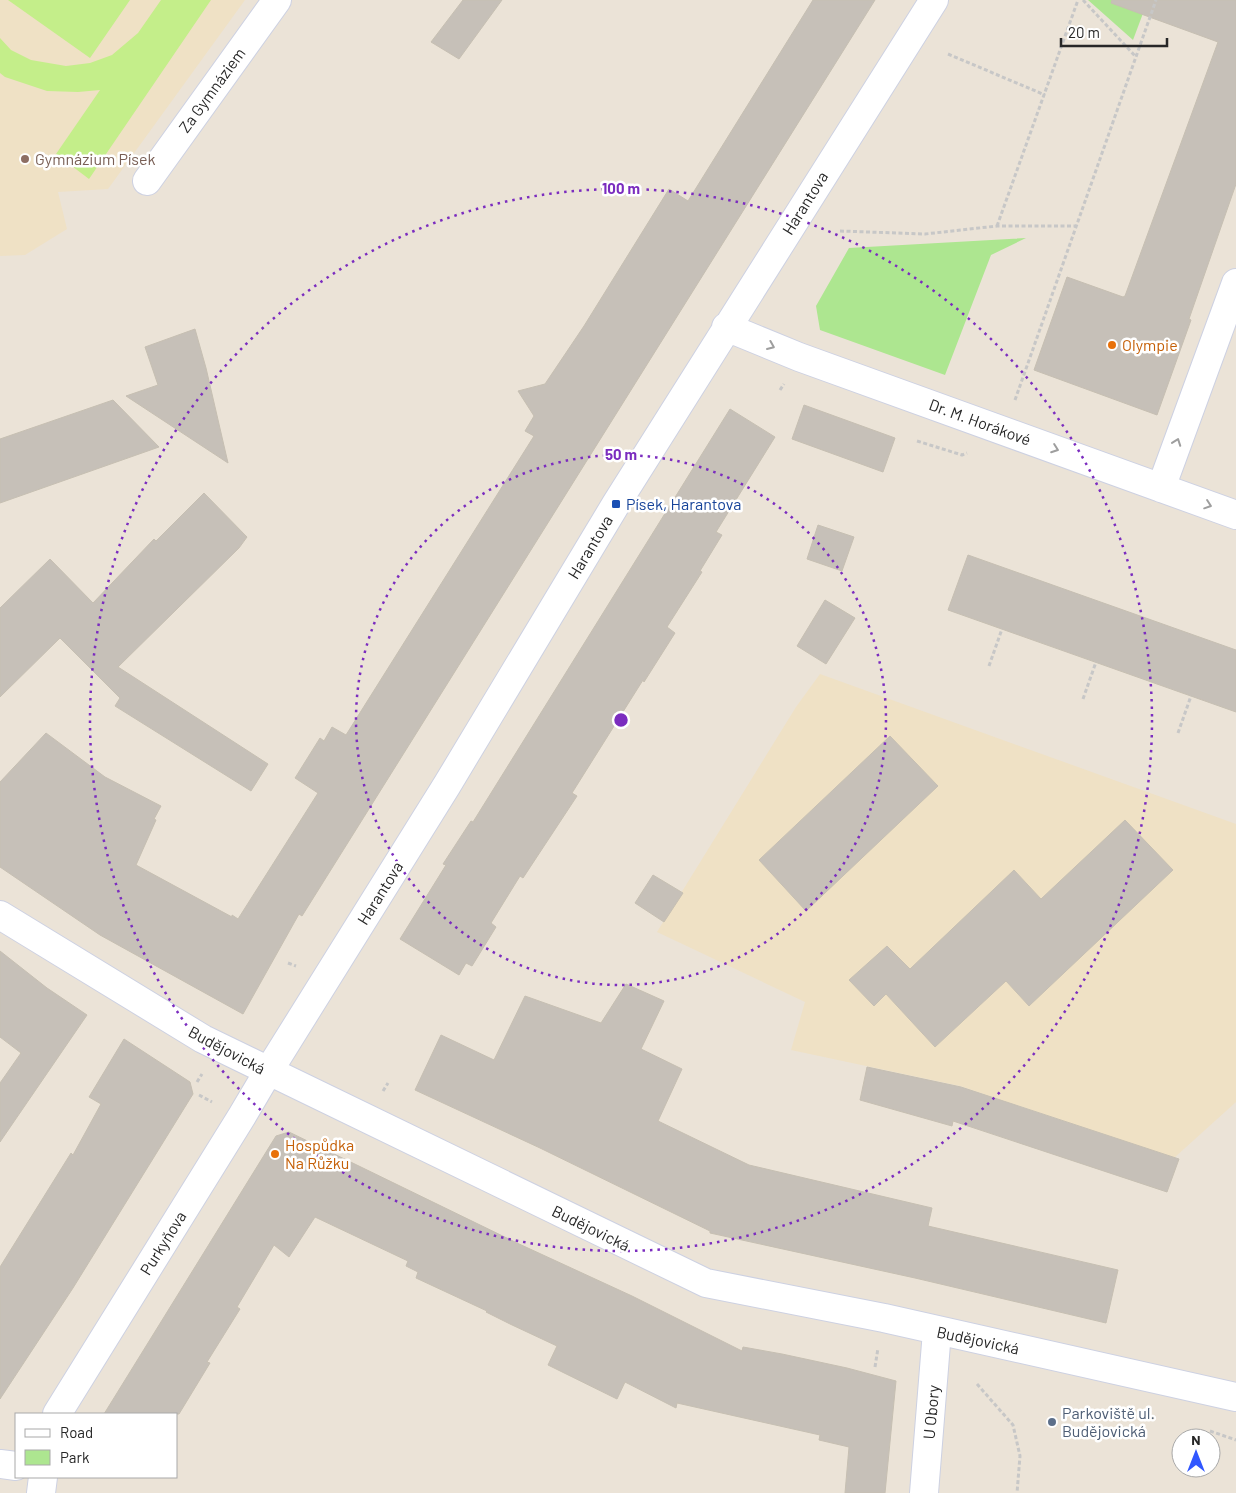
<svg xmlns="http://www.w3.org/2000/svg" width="1236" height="1493" font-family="Barlow,sans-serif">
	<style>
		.education { fill: #efe1c5 }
		.green { fill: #ade690 }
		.pitch { fill: #c4ee8a }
		.building { fill: #c6c0b8; stroke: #c6bfb2 }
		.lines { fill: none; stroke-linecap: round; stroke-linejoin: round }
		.minor-casing { stroke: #cdd1e2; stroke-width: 30 }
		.path { stroke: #c7c7c7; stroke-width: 3; stroke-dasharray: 4 2.5; stroke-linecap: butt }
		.minor { stroke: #fff; stroke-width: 28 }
		.oneway { stroke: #9e9e9e }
		.ring { fill: none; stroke: #7b2cbf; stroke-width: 2.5; stroke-dasharray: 2.5 5 }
		.education-dot { fill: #8d6e63; stroke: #fff; stroke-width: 2 }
		.food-dot { fill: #e8710a; stroke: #fff; stroke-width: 2 }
		.transit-dot { fill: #1a4fb4; stroke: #fff; stroke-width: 2 }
		.service-dot { fill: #5c6f8a; stroke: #fff; stroke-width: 2 }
		.labels { text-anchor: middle; stroke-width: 5; stroke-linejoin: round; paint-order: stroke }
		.street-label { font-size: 16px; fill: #272727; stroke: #fff }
		.education-label { font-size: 16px; fill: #785e54; stroke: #fff; text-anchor: start }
		.food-label { font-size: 16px; fill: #c56008; stroke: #fff; text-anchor: start }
		.transit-label { font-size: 16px; fill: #164399; stroke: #fff; text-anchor: start }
		.service-label { font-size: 16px; fill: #4e5e75; stroke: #fff; text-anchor: start }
		.centre { fill: #7b2cbf; stroke: #fff; stroke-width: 2.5 }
		.ring-label { font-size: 15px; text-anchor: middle; font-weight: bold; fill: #7b2cbf; stroke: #fff; stroke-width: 5; stroke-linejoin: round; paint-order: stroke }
	</style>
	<rect width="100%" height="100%" fill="#ebe3d7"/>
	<path class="education" d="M0 0H245L108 189 58 192 67 229 25 255 0 256Z
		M820 674 1236 824V1102L1174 1158 960 1086 791 1050 805 1002 657 932 796 707Z"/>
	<path class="green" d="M1088 0H1148L1133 40Z
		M1026 238 991 255 945 375 820 330 816 306 849 248Z"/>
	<path class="pitch" d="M8 0H130L90 58Z
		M161 0H211L89 179 56 154 100 90 78 92 47 91 5 77 0 73V38L11 50 31 60 66 66 90 63 112 55 138 33Z"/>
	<path class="building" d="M463 0H502L459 59 431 42Z
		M813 0H875L302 916 299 914 243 1014 100 935 0 867V782L46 733 105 777 161 806 154 819 156 820 136 865 232 917V915L238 919 318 793 295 778 320 738 324 741 332 727 346 735 534 436 525 431 534 416 518 391 545 384 584 326 669 189 688 201Z
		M1112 0H1236V184L1189 319 1191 320 1157 415 1034 370 1067 277 1123 297 1125 296 1218 42 1111 3Z
		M195 329 206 368 228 463 126 396 158 385 145 347Z
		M113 400 159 447 0 503V439Z
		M804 405 895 438 883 472 792 439Z
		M730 409 775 437 716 532 722 535 700 571 702 572 667 627 675 633 644 682 643 680 572 793 577 796 523 878 520 876 491 923 496 927 472 966 466 963 459 975 400 939 446 865 443 864 471 821 473 822Z
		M204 493 247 537 239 548 118 667 268 764 251 791 115 706 120 698 60 638 0 697V608L50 559 93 603 154 539 156 541Z
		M818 525 854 537 842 571 807 559Z
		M968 555 1236 650V712L948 610Z
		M825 600 855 618 826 664 797 646Z
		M890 736 938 786 806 911 759 860Z
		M1125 820 1173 870 1029 1006 1006 981 935 1047 886 994 874 1006 849 980 887 946 910 969 1014 870 1041 899Z
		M653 875 683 893 664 922 635 903Z
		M0 951 47 988 87 1015 0 1142V1083L21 1053 0 1037Z
		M626 984 664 1001 641 1049 682 1069 658 1121 749 1165 932 1208 928 1226 1118 1270 1106 1323 915 1278 710 1233V1231L540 1148 415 1090 441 1035 494 1060 525 996 601 1023Z
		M124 1039 190 1082 193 1094 73 1288 0 1399V1267L71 1153 73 1155 101 1104 89 1097Z
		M867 1067 961 1087 1179 1159 1167 1192 953 1121 952 1126 860 1100Z
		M289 1132 517 1243 632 1296 742 1351 743 1347 782 1354 847 1368 896 1381 885 1493H845L849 1447 819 1440 820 1435 677 1403 676 1408 625 1382 617 1399 548 1365 557 1346 510 1324 486 1312 487 1311 416 1278 418 1272 406 1266 408 1261 315 1217 289 1257 274 1245 237 1307 240 1309 207 1362 210 1363 179 1414H104L276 1136Z"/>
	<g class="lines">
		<g class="minor-casing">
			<path id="minor" d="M147 181 277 0
				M726 327 799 357 1236 515
				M1161 488 1236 283
				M0 915 203 1039 706 1283 884 1318 1236 1397
				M57 1414 242 1116 268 1072 447 785 616 504 934 0
				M0 1464 16 1466
				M41 1493 43 1477
				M924 1493 937 1331"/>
		</g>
		<path class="path" d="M1083 0 1136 57
			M948 54 1045 95
			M997 226 1078 0
			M840 231 925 234 997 226H1076
			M780 390 784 384
			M1015 400 1156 0
			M917 441 962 455 967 453
			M989 666 1002 629
			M1083 699 1096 662
			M1178 733 1191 696
			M288 963 296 966
			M197 1082 202 1074
			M383 1091 388 1083
			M199 1095 212 1102
			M348 1154 352 1147
			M875 1367 878 1348
			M977 1384 1013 1425 1020 1456 1017 1493
			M1210 1431 1236 1440"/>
		<use href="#minor" class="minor"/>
	</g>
	<defs><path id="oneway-chevron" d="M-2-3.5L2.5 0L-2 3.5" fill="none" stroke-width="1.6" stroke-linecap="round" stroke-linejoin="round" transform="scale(1.25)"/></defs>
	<g class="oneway">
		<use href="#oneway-chevron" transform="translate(771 346) rotate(23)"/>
		<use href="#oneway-chevron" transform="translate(1177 442) rotate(-70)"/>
		<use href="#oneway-chevron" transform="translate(1055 449) rotate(20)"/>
		<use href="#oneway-chevron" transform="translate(1208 505) rotate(19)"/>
	</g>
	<g class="ring">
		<circle cx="621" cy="720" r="265"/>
		<circle cx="621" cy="720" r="531"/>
	</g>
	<circle class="education-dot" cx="25" cy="159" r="5"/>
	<g class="food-dot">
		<circle cx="1112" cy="345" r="5"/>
		<circle cx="275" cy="1154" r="5"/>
	</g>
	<rect class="transit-dot" x="611" y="499" width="10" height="10" rx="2.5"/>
	<circle class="service-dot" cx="1052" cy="1422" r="5"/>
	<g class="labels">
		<g class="street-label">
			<text transform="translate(212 90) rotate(-54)" y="6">Za Gymnáziem</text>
			<text transform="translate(805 203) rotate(-58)" y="6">Harantova</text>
			<text transform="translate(980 422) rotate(20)" y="6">Dr. M. Horákové</text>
			<text transform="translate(590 547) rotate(-59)" y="6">Harantova</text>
			<text transform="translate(380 893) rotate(-58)" y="6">Harantova</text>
			<text transform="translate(227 1050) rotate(28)" y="6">Budějovická</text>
			<text transform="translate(591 1228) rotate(26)" y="6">Budějovická</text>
			<text transform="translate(163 1243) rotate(-58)" y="6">Purkyňova</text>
			<text transform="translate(978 1340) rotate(12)" y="6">Budějovická</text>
			<text transform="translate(931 1412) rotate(-85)" y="6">U Obory</text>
		</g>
		<g class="education-label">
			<text x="35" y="165">Gymnázium Písek</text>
		</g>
		<g class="food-label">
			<text x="1122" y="351">Olympie</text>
			<text x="285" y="1151">Hospůdka<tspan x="285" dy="18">Na Růžku</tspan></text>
		</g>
		<g class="transit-label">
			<text x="626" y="510">Písek, Harantova</text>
		</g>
		<g class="service-label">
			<text x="1062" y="1419">Parkoviště ul.<tspan x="1062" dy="18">Budějovická</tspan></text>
		</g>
	</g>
	<circle cx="621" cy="720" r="8" class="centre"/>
	<g class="ring-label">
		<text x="621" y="194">100 m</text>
		<text x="621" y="460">50 m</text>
	</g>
	<rect x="15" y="1413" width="162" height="65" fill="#ffffff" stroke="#a9a9a9"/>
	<rect x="25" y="1429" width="25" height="8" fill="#ffffff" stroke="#a9a9a9"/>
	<text x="60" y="1438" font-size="15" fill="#272727">Road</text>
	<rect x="25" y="1450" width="25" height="15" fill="#ade690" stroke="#a9a9a9"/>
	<text x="60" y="1463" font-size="15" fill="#272727">Park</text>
	<g transform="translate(1196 1453)"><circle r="24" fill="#ffffff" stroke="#a9a9a9"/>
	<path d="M0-4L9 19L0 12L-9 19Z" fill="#3157ff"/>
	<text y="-8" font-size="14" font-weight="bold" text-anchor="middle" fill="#272727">N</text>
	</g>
	<path d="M1061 38v8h106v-8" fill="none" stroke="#272727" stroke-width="2.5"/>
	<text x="1068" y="38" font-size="15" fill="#272727" stroke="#ffffff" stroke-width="4" paint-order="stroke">20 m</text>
</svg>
